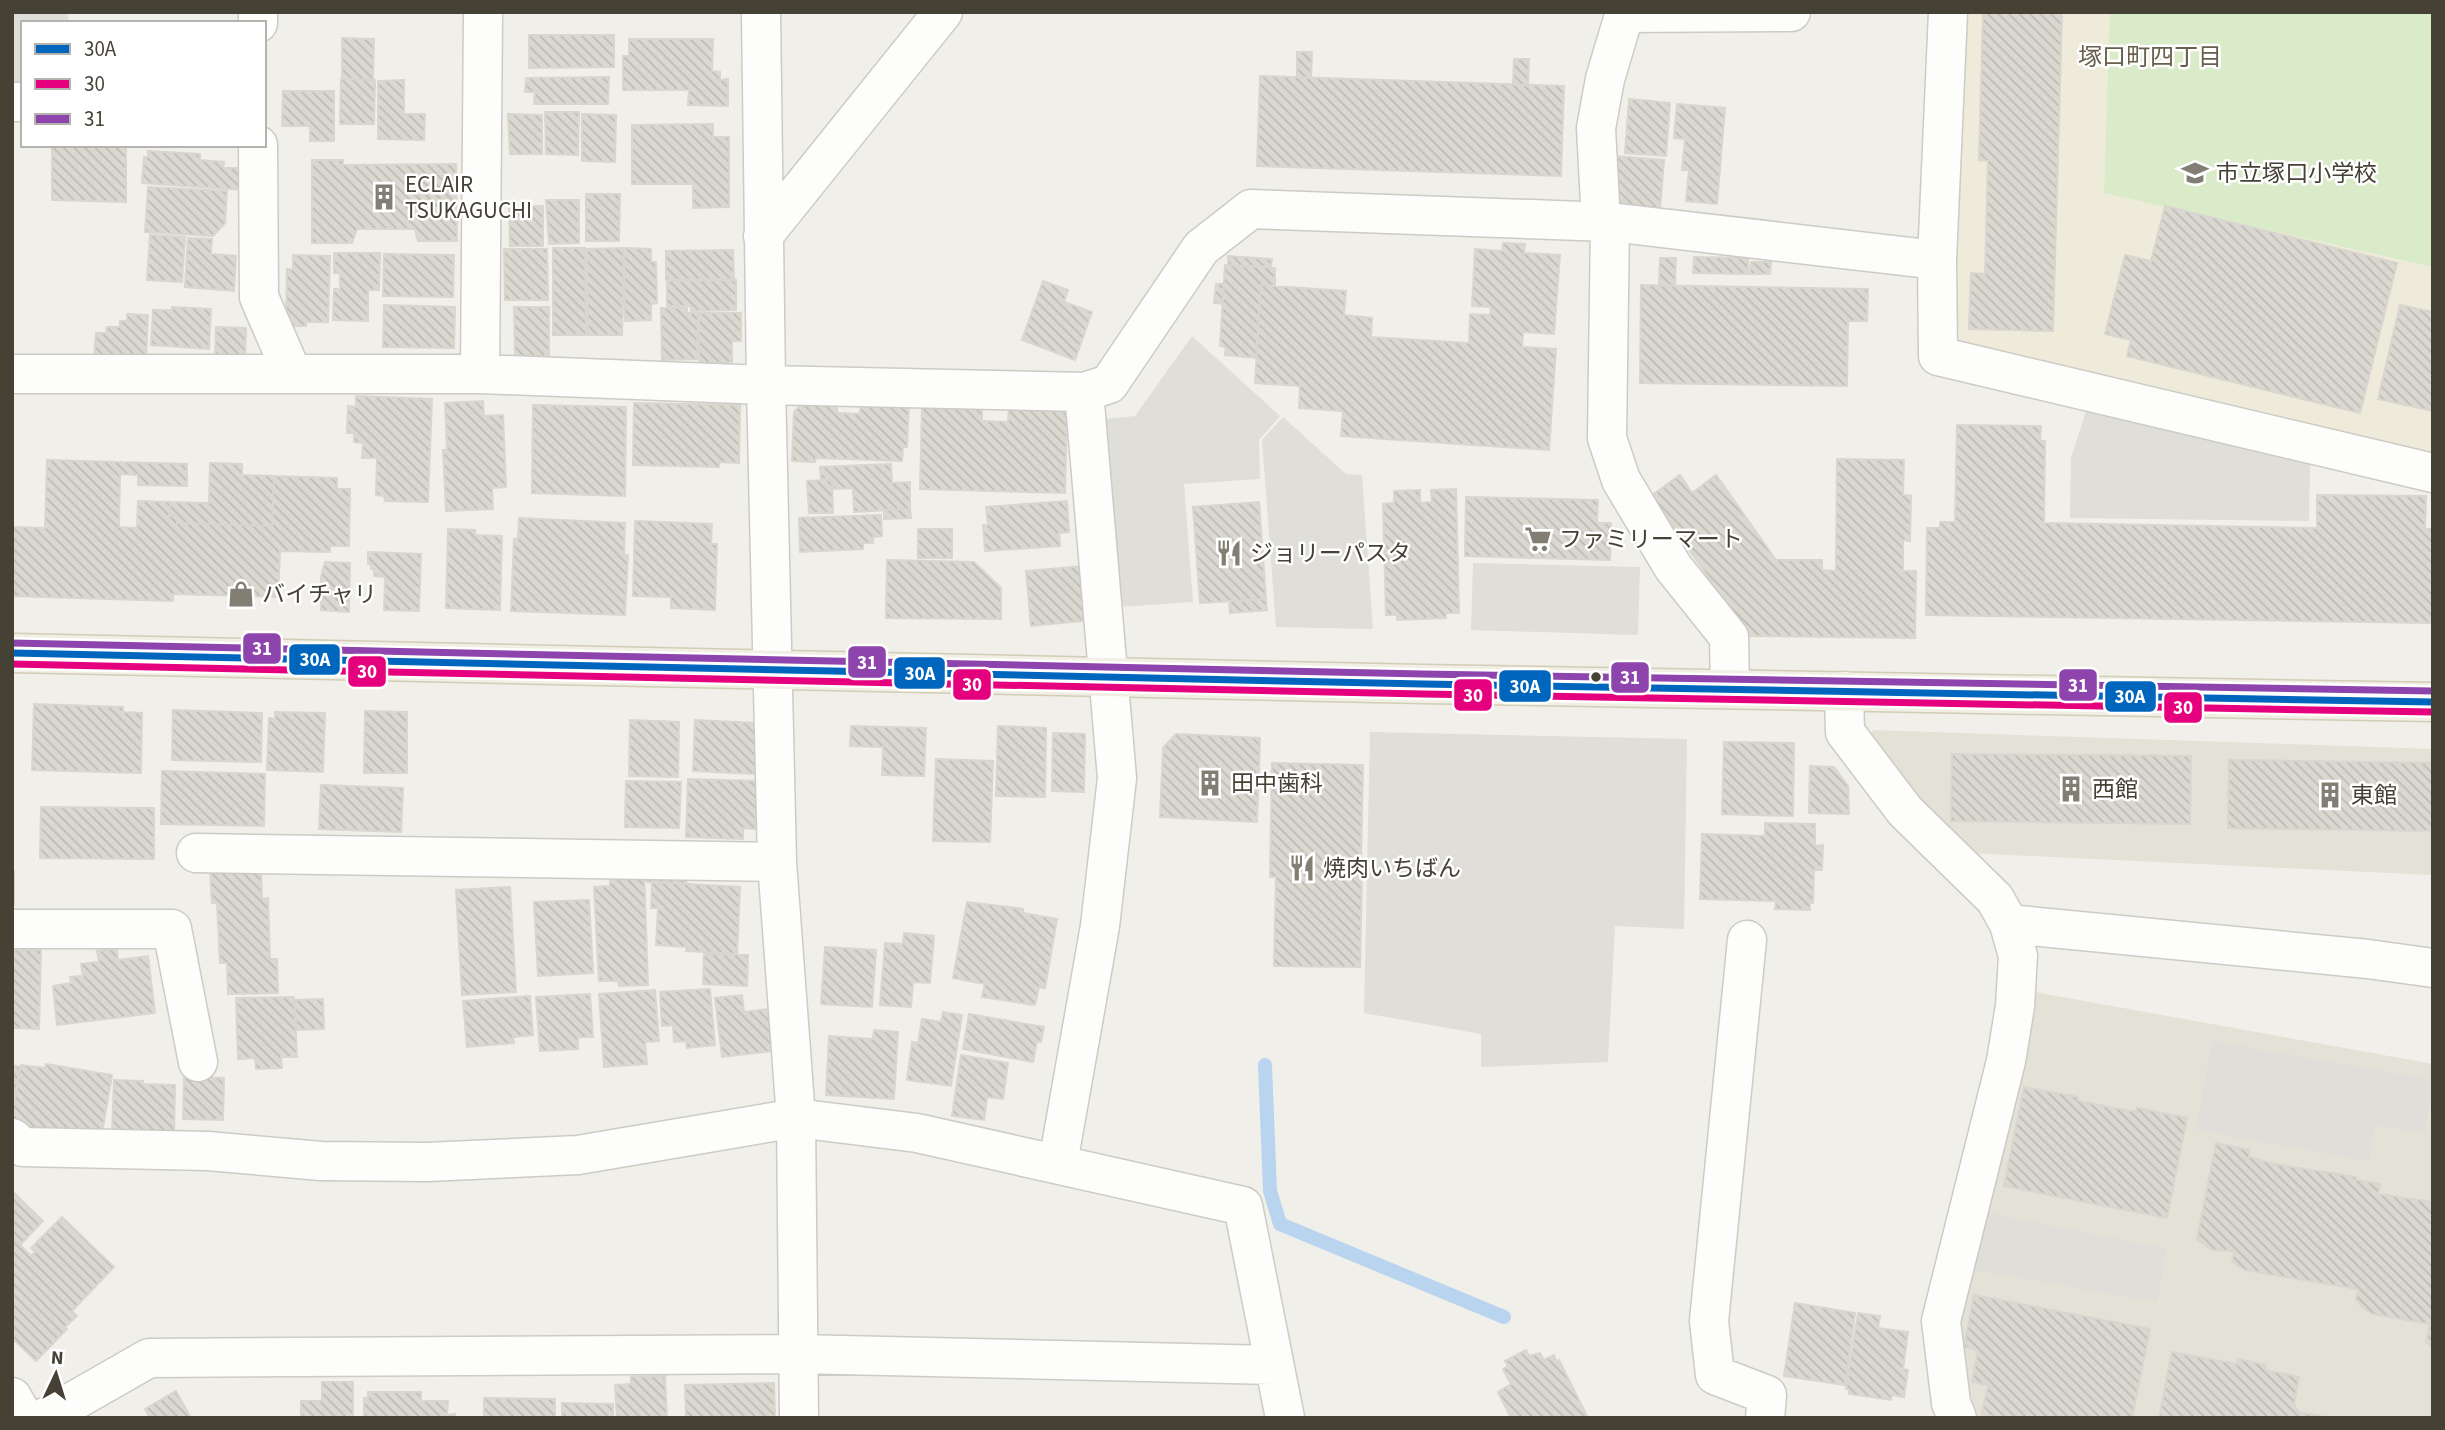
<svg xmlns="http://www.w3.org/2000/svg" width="2445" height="1430" font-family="'Source Sans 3','Noto Sans JP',sans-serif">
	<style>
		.residential { fill: #e4e1d6 }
		.education { fill: #eeebdb }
		.grass { fill: #daebc9 }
		.parking { fill: #dfded9 }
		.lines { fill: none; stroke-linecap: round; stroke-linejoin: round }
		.stream { stroke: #b9d4ee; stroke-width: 14 }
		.building { fill: url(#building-back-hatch); stroke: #d8d6cf; stroke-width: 2 }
		.minor-casing { stroke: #cccbc5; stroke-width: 41 }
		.major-casing { stroke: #d2cdb6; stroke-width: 41 }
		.minor { stroke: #fdfdfc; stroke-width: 38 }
		.major { stroke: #f1eee3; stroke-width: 38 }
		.bus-1-casing { stroke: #fff; stroke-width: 12 }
		.bus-2-casing { stroke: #fff; stroke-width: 12 }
		.bus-3-casing { stroke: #fff; stroke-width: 12 }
		.bus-1 { stroke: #0065bd; stroke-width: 7 }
		.bus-2 { stroke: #e5007d; stroke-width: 7 }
		.bus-3 { stroke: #8e44ad; stroke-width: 7 }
		.bus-dot { fill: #464135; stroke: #fff; stroke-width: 2.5 }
		.labels { text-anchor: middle; stroke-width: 5; stroke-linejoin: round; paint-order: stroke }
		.poi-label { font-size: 23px; fill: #464135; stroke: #fff; text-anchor: start }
		.neighbourhood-label { font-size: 24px; fill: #68604c; stroke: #fff }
		.line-badge { stroke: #fff; stroke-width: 2.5 }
		.badge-label { font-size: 19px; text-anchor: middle; font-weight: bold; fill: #fff }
	</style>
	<defs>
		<pattern id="building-back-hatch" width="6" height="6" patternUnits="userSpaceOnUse" patternTransform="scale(1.75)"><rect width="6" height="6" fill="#dad8d1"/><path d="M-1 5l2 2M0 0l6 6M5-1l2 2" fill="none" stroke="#bcbbb4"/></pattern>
	</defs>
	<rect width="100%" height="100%" fill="#f0efe9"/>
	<path class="residential" d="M1872 730 2433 749V875L1967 853 1872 749Z
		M2029 991 2433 1064V1418H1979L1962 1375 1956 1319Z"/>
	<path class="education" d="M1960 12H2433V461L1966 347 1954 334Z"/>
	<path class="grass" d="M2110 12H2433V267L2104 193Z"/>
	<path class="parking" d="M12 12H68L69 23H23V84H12Z
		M1192 336 1280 416 1259 440 1260 479 1184 484 1193 602 1119 607 1105 419 1135 416Z
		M2086 411 2310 461 2309 521 2070 518 2071 458Z
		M1283 417 1346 474 1362 475 1373 629 1276 627 1262 440Z
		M1473 563 1640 567 1638 635 1471 630Z
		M1370 732 1687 739 1684 929 1615 926 1608 1062 1481 1067V1034L1364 1013Z
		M2212 1041 2433 1080 2425 1133 2376 1125 2369 1161 2196 1130Z
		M1983 1212 2167 1249 2157 1302 1969 1269Z"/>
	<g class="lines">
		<path class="stream" d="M1265 1065 1270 1191 1280 1224 1504 1317"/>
	</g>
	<path class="building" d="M1983 12H2062L2053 331 1969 329 1971 273 1985 274 1988 161 1979 160Z
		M529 35H614V67L529 68Z
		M342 38 374 39 373 80 342 79Z
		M629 39H713L712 71 720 72V80L728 79V106L688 105 689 90H623V56H629Z
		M1297 52H1312L1311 78 1297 77Z
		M1514 59H1529L1528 85H1513Z
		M1260 76 1564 86 1561 176 1257 166Z
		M609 77 608 104H534L535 92H525L526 78Z
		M341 79 375 80 374 124H340Z
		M404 80V114H425L424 140 378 139V81Z
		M283 91H334V141H310V126H282Z
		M1629 99 1670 103 1666 156 1625 153Z
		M1677 104 1725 108 1717 204 1686 201 1689 170H1682L1685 139 1674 138Z
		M545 112H579L578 155 546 154Z
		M508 114 542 115V154H510Z
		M582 114 616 115 615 162 582 161Z
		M713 124V137H729V207L693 208V184H632V125Z
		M52 145 126 146V202L52 200Z
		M148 151 200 154V160L224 162 223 168H245L243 190 142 183 144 157H148Z
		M1614 156 1664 160 1660 210 1610 206Z
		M312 160H343V165L456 164 457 241H418L415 229H357L352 243H312Z
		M148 187 227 191 225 223 213 236 145 232Z
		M586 194H620L619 241H586Z
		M546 200H579V243L549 244Z
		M543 206V246H510L509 207Z
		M2165 206 2397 263 2360 413 2127 356 2131 340 2105 334 2125 255 2151 261Z
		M150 235 185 237 182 282 147 280Z
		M188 238 212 239 211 254 236 256 234 291 185 287Z
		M1503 243 1525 244 1524 253 1560 255 1554 334 1523 332 1522 347 1556 349 1549 450 1341 436 1343 411 1299 408 1300 386 1255 383 1261 285 1346 291 1344 315 1372 318 1371 337 1469 343 1470 314 1490 315 1491 307 1472 306 1475 249 1502 251Z
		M553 248H585L586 335H553Z
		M624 248 651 249V262H656L657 303 651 304V320L625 321Z
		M624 248 622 335H588L587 249Z
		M504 249H547L548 300H505Z
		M733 250 734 279 666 280V251Z
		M334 253H380L379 290H368V321L333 320 334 289H340V273H334Z
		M384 254 454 255 453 297 383 296Z
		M293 255 330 256 328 322H306V326H286L287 269 293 270Z
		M1228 256 1272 259 1271 267 1228 265Z
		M1694 257 1748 258V274L1693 273Z
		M1660 258H1676L1675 286H1659Z
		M1751 262H1771L1770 274H1750Z
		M1225 265 1275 268V286L1261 285 1256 358 1225 355 1226 347 1220 346Z
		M736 280V310L691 311V306H667V281Z
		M1043 281 1068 290 1064 302 1092 312 1075 360 1022 340Z
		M1216 284H1224L1222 304 1214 303Z
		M1641 285 1868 289 1867 321H1848L1847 386 1640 383Z
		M384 305 455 307 454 348 383 347Z
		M2400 305 2433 312V411L2378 399Z
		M172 307 211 309 209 349 151 345 153 310H172Z
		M514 307H549V356H515Z
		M661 308H687V313H698L697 359 662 360Z
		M699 313H741V341H732V362L699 363Z
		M127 314 148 315 146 361 94 358 96 333H106L107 327H120V321H127Z
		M216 327 246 328 245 361 215 360Z
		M356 396 432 399 428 502 385 501 384 496 376 495 377 458H362L363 443 354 442V433H347L348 406 356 407Z
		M483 401 484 416 503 415 506 487 492 488 493 509 446 511 443 450H447L445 403Z
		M803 401 837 403V413L860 414 861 402 909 403 907 447H903L902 461 816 458 815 462 792 461 794 412Z
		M634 403 740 405 739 463 719 462V467L633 465Z
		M533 405 626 407 625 496 532 493Z
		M963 405 982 406V421L1008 422 1009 406 1028 407V410L1067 412 1065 493 920 489 922 408 963 409Z
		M1957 425 2041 426 2040 441H2045L2044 523 2317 528V495L2426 496 2425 529H2433V623L1926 615 1927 528H1940V522H1955Z
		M1837 459 1904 460 1903 495 1911 496 1910 541 1903 540V571H1916L1915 638 1750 636 1651 496 1680 475 1692 493 1716 475 1776 560H1822V570L1836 571Z
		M47 460 187 464V486L138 485V475L120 474 119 527 137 528 138 501 170 502 169 516 177 515V523L272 526 274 476 337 478V489H350L349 546H330V552L280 551 278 597 173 594V601L12 596V527L45 528Z
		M210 463 242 464V475L274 476 272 526 177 523V515L169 516 170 502 209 503Z
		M891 464 892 483 910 482V509L854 512 853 488 833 489V479H821L820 467Z
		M832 480 833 513H809L807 481Z
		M1456 489 1459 613H1446V618L1397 620V615H1386L1383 504 1394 503V491L1420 490V503L1432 502 1431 490Z
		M1466 497 1598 500 1597 523H1611L1610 560 1465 556Z
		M1067 501 1069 532 1059 533 1060 546 985 551 983 525H988L986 507Z
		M1259 502 1266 599 1200 603 1193 507Z
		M910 509 911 518 884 519V510Z
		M881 515 882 536 873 537V543H863V549L800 552 799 518Z
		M519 518 625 523 624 555H628L625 615 511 611 514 539H518Z
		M635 521 712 524 711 544H717L715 610 671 608V597L633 596Z
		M448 529 475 530V535L502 536 500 610 446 608Z
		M918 529H952V558H918Z
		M368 552 421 554 419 611 384 610 385 577 374 576V569H371V564H368Z
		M887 560 974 562 1001 588V619L886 618Z
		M325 562 350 563 349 612 321 610V577Z
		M1084 566 1089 616 1082 621 1031 626 1026 571Z
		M1266 599 1267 610 1230 613 1229 601Z
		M34 704 123 707V712L142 713 141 773 32 770Z
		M173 710 262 713 261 762 172 760Z
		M365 711 407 712V773H364Z
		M275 712 325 713 323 772 267 770 269 718 275 719Z
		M630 720 679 722 678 777 629 776Z
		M695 720 757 723 755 774 693 771Z
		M851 726 926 728 924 776 882 775 883 747 850 746Z
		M998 726 1046 728 1045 797 996 796Z
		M1053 733 1085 734 1084 792 1052 791Z
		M1176 734 1260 738 1257 822 1160 817 1163 748Z
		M1724 742 1794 743 1793 816 1722 814Z
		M1952 754 2191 756 2190 824 1951 821Z
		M936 759 993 761 990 842 933 841Z
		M2229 760 2433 763V831L2228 828Z
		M1272 763 1363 765 1361 861 1335 860 1334 875H1362L1360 967 1274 966 1276 877H1270Z
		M1810 766 1834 767 1848 786 1849 814 1809 813Z
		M162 771 265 774 264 826 161 824Z
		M688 779 757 781 755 829 743 828V839L686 837Z
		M626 781 681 782 679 828 625 827Z
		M321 785 403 788 401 832 319 829Z
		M41 807 154 808V859L40 858Z
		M1765 823 1815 824V846L1823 845 1822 870H1814L1813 903 1810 902V910L1775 909 1776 901 1700 899 1702 834 1765 836Z
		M261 869 262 899 268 898 270 959H277L278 993 228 994 227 963H220L217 903H212L210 870Z
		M647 869 686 871V884L647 882Z
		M12 871H14V905H12Z
		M644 871 648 985 619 986 618 981H599L594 887 610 886V873Z
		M652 882 740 887 737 954 686 951 687 947 656 945 658 908H651Z
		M510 887 516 992 462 995 456 890Z
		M589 900 593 973 538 976 534 902Z
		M967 902 1023 909V913L1057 919 1045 988 1039 987 1035 1005 982 997 985 984 953 978Z
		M904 933 934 936 930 983 913 982 911 1007 880 1005 885 943 903 944Z
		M825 947 876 950 872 1007 821 1004Z
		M117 949 118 960 148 956 155 1013 57 1025 53 986 71 983 70 977 83 976 81 964 99 962 97 951Z
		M12 950H41L39 1029 12 1028Z
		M704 954 748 955 747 986 703 984Z
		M710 989 715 1045 687 1048 686 1041 674 1042 673 1025 662 1026 660 992Z
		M655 990 659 1041 645 1042 647 1064 604 1067 599 994Z
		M590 994 593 1037H578V1049L540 1051 536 997Z
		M742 995 744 1012 768 1009 773 1051 722 1057 715 998Z
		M530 996 533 1035 513 1037 514 1043 467 1047 463 1001Z
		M294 997 297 1057H281L282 1068 256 1069 255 1058 238 1059 236 998Z
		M323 999 324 1029 296 1030 295 1000Z
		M943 1012 962 1015 951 1086 907 1080 912 1042 918 1043 922 1019 941 1022Z
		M969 1014 1044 1027 1041 1042 1037 1041 1033 1062 963 1049Z
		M874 1030 898 1032 894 1099 826 1095 829 1036 873 1039Z
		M961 1055 1008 1063 1003 1099 987 1097 984 1120 952 1116Z
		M46 1064 112 1075 101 1139 12 1124V1104H14L21 1065 45 1068Z
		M12 1065 20 1067 14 1101H12Z
		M184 1077 224 1078 223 1120 183 1119Z
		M114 1080 143 1081 142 1084 175 1085 174 1134 112 1132Z
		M2024 1087 2078 1097V1101L2136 1112 2137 1108 2187 1118 2167 1218 2004 1186Z
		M2216 1143 2250 1150 2249 1157 2274 1164 2356 1177V1180L2380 1184 2378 1194 2433 1202V1348L2426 1342 2430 1324 2373 1314 2361 1306 2356 1299 2358 1289 2245 1270 2232 1261 2234 1251 2212 1250 2197 1239Z
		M12 1191 43 1221 20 1245 31 1256 35 1252 31 1248 62 1217 114 1267 72 1311 77 1316 65 1327 67 1329 36 1361 12 1338Z
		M1974 1295 2150 1329 2132 1418H1999L1982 1414 1988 1385 1972 1382 1978 1350 1964 1347Z
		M1795 1303 1855 1313 1845 1385 1784 1376Z
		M1858 1313 1880 1316 1878 1328 1908 1332 1903 1369 1908 1370 1904 1397 1892 1395 1891 1400 1849 1394V1389H1846Z
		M1526 1350 1529 1356 1540 1353 1544 1360 1554 1355 1556 1361 1559 1360 1588 1418H1511L1498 1392 1511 1384 1503 1369 1508 1366 1505 1361Z
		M2172 1352 2237 1364 2238 1359 2266 1365 2265 1370 2299 1377 2294 1404 2298 1412 2331 1418H2159Z
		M665 1376 667 1418H617L615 1385 631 1384V1377Z
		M322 1382H353V1418H301V1401H322Z
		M774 1383 775 1418H686L685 1385Z
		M176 1391 191 1418H150L145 1409Z
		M368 1392H421V1401H448L447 1415 455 1414V1418H364V1398H368Z
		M484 1398 555 1399V1418H484Z
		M562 1403 613 1404V1418H562Z"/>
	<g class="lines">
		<g class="minor-casing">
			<path id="minor" d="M258 12V23
				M761 12 766 385 777 862 796 1118 799 1418
				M1948 12 1937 260 1938 356 2433 473
				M1625 13 1791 12
				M12 102H23
				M258 145 259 297 292 373
				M1601 222 1596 128 1605 79 1625 12
				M1610 222 1607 438 1621 480 1673 567 1729 637 1730 689
				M763 236 943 12
				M12 374H480L766 385 1084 392
				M480 374 483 12
				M1844 691 1845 732 1905 811 1995 899 2009 924 2018 956 2015 1006 2006 1061 1941 1321 1951 1403 1957 1418
				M196 853 777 862
				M2009 924 2368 959 2433 968
				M12 929H172L198 1062
				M1747 940 1709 1321 1715 1375 1767 1395 1765 1418
				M12 1138 23 1147 208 1151 321 1161 427 1162 578 1155 796 1118 917 1133 1243 1206 1285 1418
				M1058 1163 1100 926 1117 778 1084 392 1109 384 1201 248 1251 209 1610 222 1937 260
				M12 1397 24 1418
				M44 1418 149 1358 797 1354 1273 1365"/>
		</g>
		<g class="major-casing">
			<path id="major" d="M12 653 1423 684 2433 702"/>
		</g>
		<use href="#minor" class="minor"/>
		<use href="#major" class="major"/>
		<g class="bus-1-casing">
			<path id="bus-1" d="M12 653 1423 684 2433 702"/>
		</g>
		<g class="bus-2-casing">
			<path id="bus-2" d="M12 664 1423 694 2433 712"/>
		</g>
		<g class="bus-3-casing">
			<path id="bus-3" d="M12 643 1423 674 2433 691"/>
		</g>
		<use href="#bus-1" class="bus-1"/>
		<use href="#bus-2" class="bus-2"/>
		<use href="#bus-3" class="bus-3"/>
	</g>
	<defs>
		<g id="school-bare" transform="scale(2.1)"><path d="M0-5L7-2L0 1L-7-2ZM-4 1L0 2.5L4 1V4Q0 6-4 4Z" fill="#827e74" stroke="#fff" stroke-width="2.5" paint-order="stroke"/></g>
		<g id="building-bare" transform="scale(2.1)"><path d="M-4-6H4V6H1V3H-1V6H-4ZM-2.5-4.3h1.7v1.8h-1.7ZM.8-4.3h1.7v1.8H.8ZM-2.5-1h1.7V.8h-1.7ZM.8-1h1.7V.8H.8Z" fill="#827e74" stroke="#fff" stroke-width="2.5" paint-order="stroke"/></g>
		<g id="supermarket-bare" transform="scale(2.1)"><path d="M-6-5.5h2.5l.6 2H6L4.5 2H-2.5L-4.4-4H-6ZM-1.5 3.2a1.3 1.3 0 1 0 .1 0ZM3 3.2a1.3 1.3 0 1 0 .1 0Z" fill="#827e74" stroke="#fff" stroke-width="2.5" paint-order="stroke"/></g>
		<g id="restaurant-bare" transform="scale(2.1)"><path d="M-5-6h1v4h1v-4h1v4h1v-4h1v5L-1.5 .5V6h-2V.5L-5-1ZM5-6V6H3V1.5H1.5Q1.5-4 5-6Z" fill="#827e74" stroke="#fff" stroke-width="2.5" paint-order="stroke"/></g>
		<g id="shop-bare" transform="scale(2.1)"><path d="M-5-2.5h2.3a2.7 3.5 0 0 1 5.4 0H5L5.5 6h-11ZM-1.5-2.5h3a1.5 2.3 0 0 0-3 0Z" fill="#827e74" stroke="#fff" stroke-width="2.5" paint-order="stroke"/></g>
	</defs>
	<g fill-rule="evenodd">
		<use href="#school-bare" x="2195" y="173"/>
		<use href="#building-bare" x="384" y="197"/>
		<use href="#supermarket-bare" x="1538" y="539"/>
		<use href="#restaurant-bare" x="1229" y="553"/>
		<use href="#shop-bare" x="241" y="594"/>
		<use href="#building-bare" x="1210" y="783"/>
		<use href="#building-bare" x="2071" y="789"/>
		<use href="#building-bare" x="2330" y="795"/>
		<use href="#restaurant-bare" x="1302" y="868"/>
	</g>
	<circle class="bus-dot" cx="1596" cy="677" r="6"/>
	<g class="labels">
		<g class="poi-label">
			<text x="2216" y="181">市立塚口小学校</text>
			<text x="405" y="192">ECLAIR<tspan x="405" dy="26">TSUKAGUCHI</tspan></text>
			<text x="1559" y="547">ファミリーマート</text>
			<text x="1250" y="561">ジョリーパスタ</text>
			<text x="262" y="602">バイチャリ</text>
			<text x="1231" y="791">田中歯科</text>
			<text x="2092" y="797">西館</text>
			<text x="2351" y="803">東館</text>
			<text x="1323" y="876">焼肉いちばん</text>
		</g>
		<g class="neighbourhood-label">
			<text x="2150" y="65">塚口町四丁目</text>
		</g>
	</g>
	<g class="line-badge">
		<rect x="242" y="632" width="40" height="33" rx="7" fill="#8e44ad"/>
		<rect x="288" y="643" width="53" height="33" rx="7" fill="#0065bd"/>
		<rect x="847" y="645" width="40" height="34" rx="7" fill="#8e44ad"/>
		<rect x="347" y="655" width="40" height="33" rx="7" fill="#e5007d"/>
		<rect x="893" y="656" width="53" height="34" rx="7" fill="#0065bd"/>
		<rect x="1610" y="661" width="40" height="33" rx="7" fill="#8e44ad"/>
		<rect x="952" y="668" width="40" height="33" rx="7" fill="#e5007d"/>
		<rect x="2058" y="668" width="40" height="34" rx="7" fill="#8e44ad"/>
		<rect x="1498" y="669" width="54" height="34" rx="7" fill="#0065bd"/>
		<rect x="1453" y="678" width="40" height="34" rx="7" fill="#e5007d"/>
		<rect x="2104" y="680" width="53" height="33" rx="7" fill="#0065bd"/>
		<rect x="2163" y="691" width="40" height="33" rx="7" fill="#e5007d"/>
	</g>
	<g class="badge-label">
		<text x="262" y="655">31</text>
		<text x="315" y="666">30A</text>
		<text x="867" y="669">31</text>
		<text x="367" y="678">30</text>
		<text x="920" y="680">30A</text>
		<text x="1630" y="684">31</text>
		<text x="972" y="691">30</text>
		<text x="2078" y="692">31</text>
		<text x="1525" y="693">30A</text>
		<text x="1473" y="702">30</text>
		<text x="2130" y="703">30A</text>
		<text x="2183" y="714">30</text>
	</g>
	<rect width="2445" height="1430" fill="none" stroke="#464135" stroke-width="28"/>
	<rect x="21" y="21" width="245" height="126" fill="#ffffff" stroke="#b5b3ae" stroke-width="2"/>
	<rect x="35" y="44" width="35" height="10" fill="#0065bd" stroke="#b5b3ae" stroke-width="2"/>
	<text x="84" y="56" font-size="21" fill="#464135">30A</text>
	<rect x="35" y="79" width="35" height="10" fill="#e5007d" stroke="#b5b3ae" stroke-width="2"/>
	<text x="84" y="91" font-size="21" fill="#464135">30</text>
	<rect x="35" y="114" width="35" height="10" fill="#8e44ad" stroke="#b5b3ae" stroke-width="2"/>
	<text x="84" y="126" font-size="21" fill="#464135">31</text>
	<g transform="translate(56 1374) rotate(4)" stroke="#ffffff" stroke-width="5" paint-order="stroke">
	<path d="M0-5L12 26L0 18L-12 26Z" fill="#464135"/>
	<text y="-10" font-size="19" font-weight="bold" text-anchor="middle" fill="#464135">N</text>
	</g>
</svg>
